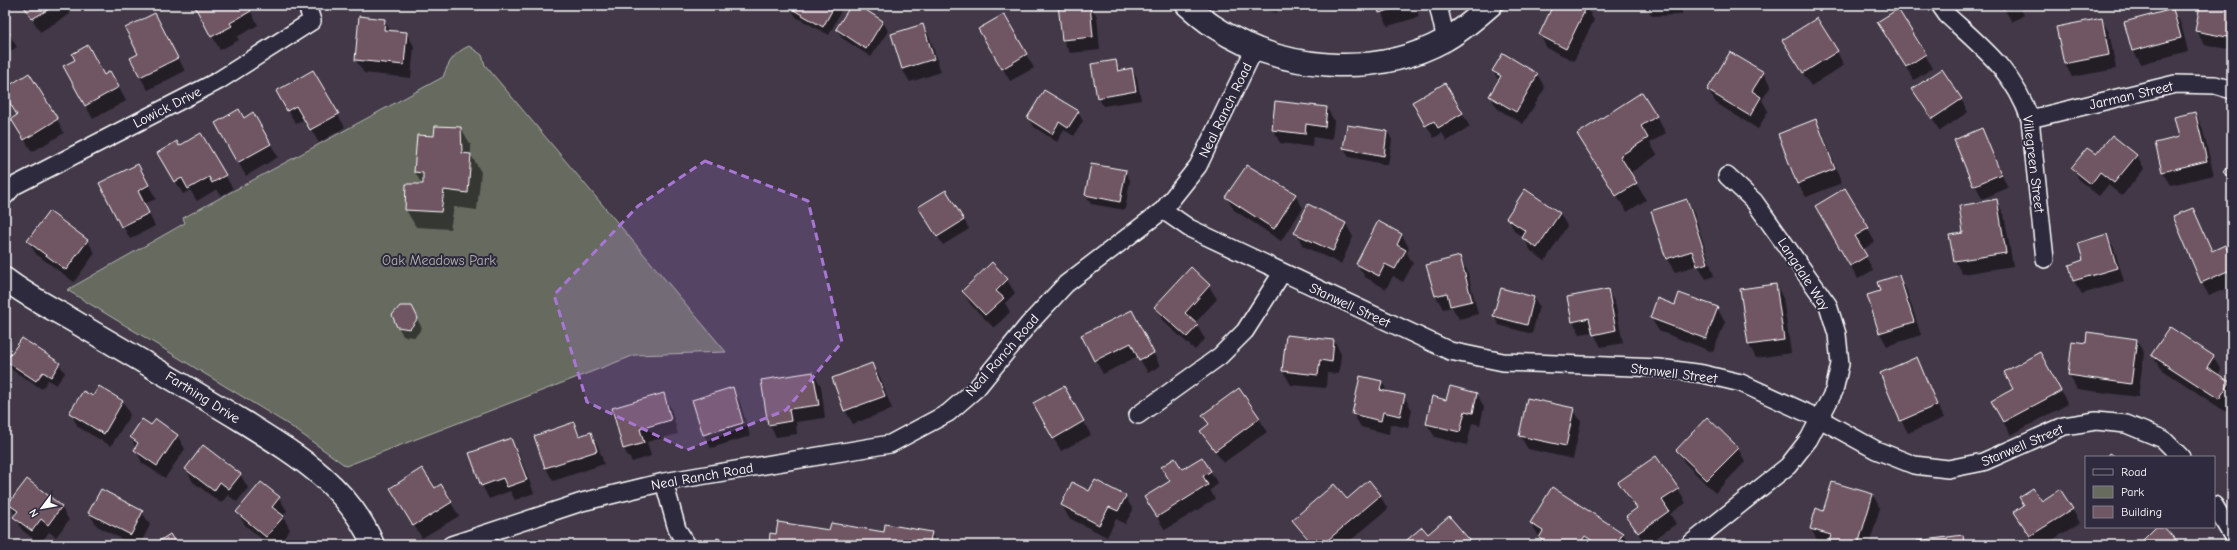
<svg xmlns="http://www.w3.org/2000/svg" width="2237" height="550" font-family="'Comic Neue',sans-serif">
	<style>
		.green { fill: #666b5e; stroke: #b2b5ae }
		.shadow { fill: #0007 }
		.building { fill: #6f5763; stroke: #fff }
		.lines { fill: none; stroke-linecap: round; stroke-linejoin: round }
		.minor-casing { stroke: #fff; stroke-width: 20 }
		.tertiary-casing { stroke: #fff; stroke-width: 25 }
		.minor { stroke: #2f2a3d; stroke-width: 17 }
		.tertiary { stroke: #2f2a3d; stroke-width: 22 }
		.marked { fill: #a976d5; fill-opacity: 0.2; stroke: #a976d5; stroke-width: 3; stroke-dasharray: 8 5; stroke-linejoin: round }
		.labels { text-anchor: middle; stroke-width: 4; stroke-linejoin: round; paint-order: stroke }
		.street-label { font-size: 14px; fill: #fff; stroke: #2f2a3d }
		.park-label { font-size: 14px; fill: #b2b5ae; stroke: #2f2a3d }
	</style>
	<rect width="100%" height="100%" fill="#423848"/>
	<filter id="ink" filterUnits="userSpaceOnUse"><feTurbulence type="fractalNoise" baseFrequency=".025" numOctaves="2"/><feDisplacementMap in="SourceGraphic" scale="8" xChannelSelector="R" yChannelSelector="G"/><feConvolveMatrix kernelMatrix="1 2 1 2 8 2 1 2 1" color-interpolation-filters="sRGB"/></filter>
	<g filter="url(#ink)">
		<path class="green" d="M469 46 482 55 485 65 726 352 635 355 346 466 289 425 67 290 185 223 183 218 443 77C449 61 454 53 469 46Z"/>
		<path class="shadow" d="M24 5H65L70 14 40 32Z
			M195 5H247L258 25 237 37 239 40 220 50Z
			M361 5H376L363 9Z
			M775 5H789L785 11Z
			M793 5H838L841 11 829 35 796 17 791 8Z
			M852 5H856L883 22 888 31 871 57 842 38 837 29Z
			M999 5H1015L1014 9Z
			M1059 5H1090L1097 16 1100 50 1070 53 1063 40Z
			M1246 5H1279L1277 13Z
			M1299 5H1337L1338 9 1303 12Z
			M1378 5H1416L1419 17 1388 26Z
			M1555 5H1583L1586 7 1594 20 1574 61 1547 48 1540 35Z
			M1645 5H1682V15L1652 16Z
			M2002 5H2018L2024 15 2012 22Z
			M2201 5H2232V50L2204 44 2196 31Z
			M2173 10 2181 24 2188 51 2141 64 2133 51 2125 23Z
			M1898 11 1933 68 1914 80 1886 36Z
			M1004 16 1034 68 1010 81 980 29Z
			M2101 19 2109 32 2116 69 2072 77 2065 64 2057 27Z
			M384 20 391 32 406 33 414 46 411 78 364 73 356 60Z
			M923 25 930 38 941 72 910 82 902 69Z
			M162 27 185 71 148 90 140 77V54Z
			M5 28 17 47 5 55Z
			M1837 52 1844 65 1811 86 1791 54Z
			M1115 61 1121 71 1132 69 1137 78 1141 100 1103 106 1098 97Z
			M64 67 104 76 118 86 126 101 93 119Z
			M312 71 345 127 319 143 305 119 296 124 277 92Z
			M1493 71 1537 74 1545 88 1523 124 1498 109 1490 96 1499 81Z
			M1763 73 1771 86 1762 100 1768 111 1758 129 1716 103 1708 90Z
			M1445 84 1470 127 1447 141 1442 133 1434 138 1413 102Z
			M5 89 57 119 64 133 32 152 20 132 18 115 5 94Z
			M1913 90 1961 99 1968 112 1940 131Z
			M1276 102 1327 108 1334 121 1332 140 1313 137 1312 147 1280 143 1273 130Z
			M1078 112 1083 121 1074 136 1064 130 1057 142 1034 127 1028 118Z
			M2195 113 2202 127 2214 175 2171 185 2163 172 2156 144 2180 138Z
			M253 114 278 157 246 176 216 124 244 119Z
			M1656 116 1666 133 1650 143 1657 155 1630 173 1646 200 1627 212 1588 151Z
			M1815 121 1823 134 1842 183 1806 197 1798 184 1779 135Z
			M461 128 471 145V155L481 172 477 210 454 207 450 229 416 227 406 210 407 185H422L415 172 418 136 435 137Z
			M1982 129 2008 188 1982 199 1955 140Z
			M1387 131 1392 140 1388 165 1349 157 1344 148Z
			M201 134 233 189 221 196 217 189 197 201 190 190 183 194 159 153 179 147Z
			M2136 155 2144 169 2122 196 2108 185 2099 196 2080 181 2073 168 2096 156Z
			M2232 164V185L2225 172Z
			M1091 165 1125 171 1130 180 1125 210 1091 204 1086 195Z
			M145 178 156 199 144 204 155 226 130 239 101 184Z
			M1845 190 1875 242 1862 250 1873 270 1858 279 1817 206Z
			M1295 195 1303 208 1281 241 1234 210 1227 197Z
			M1687 200 1694 213 1714 276 1706 279 1698 265 1675 272 1667 259 1652 211Z
			M1996 200 2004 214 2013 266 1962 274 1955 261 1950 236 1964 233Z
			M1308 206 1346 224 1353 237 1341 264 1303 246 1296 232Z
			M2192 209 2213 252 2225 246 2232 258V286L2209 296 2202 283 2175 217Z
			M1560 213 1567 226 1545 261 1531 251 1523 237 1515 232 1508 218Z
			M925 216 964 220 969 229 943 245Z
			M1402 235 1409 248 1407 253 1413 264 1403 282 1393 276 1386 289 1365 277 1357 264Z
			M2107 235 2114 248 2124 281 2082 294 2074 281 2070 265 2084 261Z
			M87 240 95 253 74 282 36 254 28 241Z
			M1459 257 1467 270 1478 314 1459 319 1452 307 1443 309 1436 296 1427 266Z
			M992 264 1007 280 1015 293 1005 303 1010 312 994 328 971 305 963 292Z
			M1191 269 1209 286 1217 299 1195 323 1205 339 1195 350 1163 321 1155 308Z
			M1898 276 1906 289 1921 335 1887 346 1880 333 1868 296 1881 292Z
			M1776 285 1783 298 1791 353 1756 358 1749 345 1741 290Z
			M1607 290 1615 303 1623 343 1601 347 1593 332 1580 334 1573 321Z
			M1534 298 1539 306 1532 334 1499 325 1494 316Z
			M1676 306 1717 308 1725 322 1713 352 1659 331 1651 318Z
			M1132 311 1160 366 1148 373 1138 356 1103 374 1082 336Z
			M416 317 422 328 415 337 403 336 398 326Z
			M5 326 12 339 5 350Z
			M1287 336 1334 340 1341 354 1339 374 1327 373 1326 388 1291 385 1283 371Z
			M22 339 59 364 65 373 56 385 48 380 42 389 12 370 7 361Z
			M2136 340 2144 353 2138 397 2077 389 2069 375 2073 342 2087 344Z
			M2152 355 2213 357 2221 370 2218 375 2229 382 2232 387V403L2226 412 2160 368Z
			M1916 358 1944 418 1908 433 1901 420Z
			M872 364 880 377 892 409 853 424 845 410Z
			M2047 366 2068 404 2011 435 2003 422 2014 390Z
			M813 373 821 386 825 418 796 422 797 434 776 437 769 424Z
			M1382 382 1388 393 1404 396 1412 410 1408 428 1390 424 1389 434 1361 427 1353 414Z
			M1064 387 1091 435 1061 451 1034 404Z
			M732 389 740 402 750 436 711 448 704 435Z
			M1477 394 1484 407 1480 425 1472 423 1467 445 1435 437 1427 424 1447 401Z
			M663 395 671 408 678 434 647 442 651 456 632 462 624 449Z
			M93 398 123 401 130 415 111 446 78 427 71 413Z
			M1573 409 1581 422 1573 459 1528 449 1520 436Z
			M1203 415 1259 418 1267 432 1223 463 1202 431 1209 425Z
			M573 423 581 436 590 433 598 446 604 464 553 481 546 468 535 436Z
			M152 426 177 435 185 449 165 478 142 463 131 437Z
			M510 439 518 452 534 493 515 500 510 491 489 499 482 485Z
			M1738 448 1745 462 1715 493 1685 463 1677 450Z
			M186 469 240 474 248 488 237 502 228 495 221 503 193 482Z
			M1182 471H1210L1218 484 1210 490 1215 499 1165 530 1153 511 1171 482Z
			M1620 482 1678 490 1686 503 1670 514 1676 524 1646 545 1635 529 1637 509Z
			M261 483 279 498 287 511 283 516 290 530 278 545H269L245 525 237 512Z
			M441 486 459 516 422 538 399 501Z
			M1090 492 1125 496 1133 510 1125 524 1116 519 1107 537 1069 518 1062 505Z
			M1873 495 1880 508 1869 545H1829L1818 542 1811 529 1824 512Z
			M1380 496 1388 509 1345 545H1310L1293 520Z
			M2042 502 2072 509 2080 523 2044 545H2035L2023 525Z
			M10 504 61 507 69 520 56 537 49 532 40 544 22 530Z
			M142 512 150 525 140 545H133L97 526 89 513Z
			M1531 523 1623 533 1629 545H1544Z
			M830 531 931 533 937 543 951 545H770Z
			M1962 537 1967 545H1919Z"/>
		<path class="building" d="M23 5H56L32 19Z
			M194 5H248L251 11 230 23 232 26 211 37Z
			M792 5H835L823 27 790 8Z
			M851 5H858L883 21 866 49 836 29Z
			M1058 5H1090L1093 37 1062 40Z
			M1377 5H1408L1379 13Z
			M1553 5 1587 6 1566 49 1539 35Z
			M2001 5H2011L2003 9Z
			M2200 5H2232V38L2195 31Z
			M1898 9 1926 54 1906 67 1877 22Z
			M2173 9 2181 38 2132 51 2124 22Z
			M155 13 178 58 140 77 130 58 138 54 125 28Z
			M1004 14 1027 54 1002 69 978 29Z
			M359 16 385 19 384 30 407 32 404 65 355 60Z
			M1817 18 1838 51 1803 73 1782 40Z
			M2102 18 2109 55 2064 64 2056 27Z
			M923 24 934 59 902 69 891 34Z
			M5 26 10 34 5 37Z
			M88 45 104 75 110 71 119 87 85 106 63 66 75 60 72 54Z
			M1730 52 1764 72 1752 91 1761 97 1750 116 1707 90Z
			M1503 53 1538 74 1516 112 1489 96 1501 76 1492 71Z
			M1116 60 1118 71 1132 68 1136 91 1097 98 1091 64Z
			M1942 69 1962 99 1932 119 1912 89Z
			M313 70 339 114 310 130 296 106 287 111 276 91Z
			M29 73 58 119 24 140 11 119 17 115 5 95V88Z
			M1445 83 1463 113 1438 128 1434 121 1425 126 1412 102Z
			M1044 90 1079 111 1068 128 1059 122 1052 134 1027 118Z
			M1642 92 1657 116 1641 126 1648 138 1620 156 1637 183 1616 196 1577 134Z
			M1275 101 1327 107 1325 127 1306 124 1305 134 1272 130Z
			M239 109 244 118 253 112 271 144 237 163 215 123Z
			M2195 112 2207 161 2162 172 2155 143 2179 137 2174 117Z
			M1816 119 1835 169 1797 184 1778 134Z
			M1347 125 1387 131 1384 156 1343 148Z
			M435 126 461 127 462 153 471 154 468 193 444 190 441 212 405 210 406 184H423V173L414 172 417 135 434 136Z
			M1982 128 2001 174 1973 186 1954 140Z
			M201 133 226 175 212 183 209 177 188 189 182 178 174 182 157 153 177 141 179 146Z
			M2112 135 2137 155 2114 183 2100 172 2091 184 2071 168 2087 148 2096 154Z
			M2232 162V180L2224 172Z
			M138 164 149 185 138 191 149 213 121 227 99 183Z
			M1091 164 1126 170 1120 202 1085 195Z
			M1247 165 1296 194 1274 229 1225 197Z
			M1845 188 1869 228 1855 236 1867 256 1850 266 1815 206Z
			M1525 189 1560 213 1537 248 1522 238 1526 231 1506 218Z
			M946 190 964 220 937 237 918 207Z
			M1687 199 1708 263 1697 266 1692 251 1666 259 1651 211Z
			M1997 199 2006 253 1954 261 1949 235 1963 233 1959 206Z
			M1308 204 1346 223 1333 251 1294 233Z
			M2193 208 2212 251 2225 245 2232 259V269L2201 283 2173 216Z
			M49 211 88 240 66 270 27 241Z
			M1378 221 1402 234 1397 245 1406 250 1395 269 1385 264 1379 276 1356 264Z
			M2107 234 2117 268 2073 281 2069 265 2083 260 2078 243Z
			M1460 256 1472 301 1450 306 1447 293 1435 296 1426 265Z
			M992 262 1008 279 996 291 1004 298 985 315 962 291Z
			M1191 267 1210 285 1185 313 1198 325 1187 337 1154 307Z
			M1899 275 1914 322 1879 333 1867 295 1880 291 1877 282Z
			M1776 284 1784 340 1748 345 1740 289Z
			M1501 288 1534 297 1527 325 1493 316Z
			M1608 289 1616 330 1593 335 1589 318 1572 322 1567 297Z
			M1679 293 1718 307 1706 339 1650 318 1657 298 1675 305Z
			M400 306H412L418 318 410 329 397 327 392 315Z
			M1132 310 1154 353 1139 360 1131 343 1094 361 1081 335Z
			M2170 327 2214 356 2207 367 2230 382 2219 399 2151 355Z
			M2087 332 2137 339 2131 384 2068 375 2072 341 2086 343Z
			M1286 335 1334 340 1332 362 1320 360 1318 375 1282 371Z
			M22 338 60 363 51 377 43 372 36 381 6 361Z
			M2040 352 2061 391 2003 422 1991 401 2013 389 2004 372Z
			M1917 357 1937 405 1900 421 1880 373Z
			M872 363 885 396 844 411 832 378Z
			M813 372 819 405 789 409 791 421 768 425 761 380Z
			M1360 376 1382 381 1380 390 1405 395 1400 416 1383 412 1381 421 1352 414Z
			M99 386 123 401 104 434 69 413 83 391 93 396Z
			M1064 386 1084 421 1053 439 1033 403Z
			M1450 386 1477 393 1473 413 1465 411 1460 432 1426 424 1432 396 1446 400Z
			M733 387 743 423 703 435 692 400Z
			M1239 388 1260 418 1215 451 1200 431 1209 424 1202 415Z
			M664 393 671 420 640 429 644 443 623 449 612 408Z
			M1527 398 1574 408 1566 446 1519 436Z
			M1707 417 1739 448 1707 480 1676 450Z
			M142 419 151 425 156 419 178 435 157 466 134 450 138 443 130 437Z
			M574 422 579 436 591 432 597 451 545 468 534 436Z
			M511 438 527 480 507 487 503 478 481 486 469 453Z
			M203 445 241 474 229 489 220 482 214 491 185 469Z
			M2110 453 2116 457H2107Z
			M1656 456 1679 489 1662 500 1669 511 1638 533 1626 516 1637 508 1618 482Z
			M1202 457 1211 471 1203 476 1208 485 1157 517 1144 497 1170 481 1161 467 1175 458 1182 469Z
			M422 468 435 488 441 484 452 502 413 526 390 488Z
			M27 479 62 506 48 525 41 519 32 531 13 517 18 511 8 504Z
			M1095 480 1126 496 1118 511 1109 507 1099 525 1061 505 1072 482 1089 491Z
			M1369 480 1381 495 1322 545H1313L1292 520 1334 484 1347 499Z
			M261 482 280 497 272 507 284 516 266 537 236 512Z
			M1832 482 1873 494 1858 545H1828L1831 535 1810 529 1816 508 1823 511Z
			M1552 487 1623 533 1616 545H1599L1585 536 1579 545H1549L1539 538 1543 531 1530 523Z
			M2033 488 2042 501 2060 489 2073 509 2030 536 2014 512 2024 505 2019 497Z
			M101 489 143 511 131 535 88 513Z
			M1449 516 1474 545H1401L1422 527 1428 534Z
			M778 522 829 530 831 523 884 532 885 524 932 532 930 541 957 545H769L770 533 776 534Z
			M2156 527H2164L2180 545H2138Z
			M170 534 177 545H153Z
			M1963 535 1964 545H1918L1917 541Z
			M717 538 742 545H715Z"/>
		<g class="lines">
			<g class="minor-casing">
				<path id="minor" d="M1438 5 1446 40
					M1940 5 1947 15C1983 48 2014 72 2030 119L2045 259
					M2030 119 2175 84 2215 85 2232 90
					M5 196 14 186 218 81 312 21 307 5
					M1163 210 1189 228 1450 351 1503 362 1659 368 1703 374 1741 383 1820 419 1876 450 1914 465 1948 469 1983 462 2064 426 2096 421 2126 424 2163 439 2181 457
					M1138 415 1220 356 1245 331 1282 273
					M664 482 677 529 687 545
					M2214 505 2232 535
					M451 545 582 502 664 482 890 444 948 413 977 388 1028 325 1066 284 1163 210 1198 166 1255 48
					M1689 545 1788 466 1809 439 1834 391 1840 364 1837 334 1828 305 1754 201 1727 176"/>
			</g>
			<g class="tertiary-casing">
				<path id="tertiary" d="M1187 5C1195 12 1204 20 1213 26 1280 71 1374 79 1445 40 1462 31 1477 17 1491 5
					M5 279C27 296 53 309 77 323 133 356 189 388 244 422 295 454 349 486 373 545"/>
			</g>
			<use href="#minor" class="minor"/>
			<use href="#tertiary" class="tertiary"/>
		</g>
	</g>
	<path class="marked" d="M705 161 808 201 842 342 786 410 687 450 587 402 554 295 638 206Z"/>
	<g class="labels">
		<g class="street-label">
			<text transform="translate(2131 95) rotate(-13)" y="5">Jarman Street</text>
			<text transform="translate(167 107) rotate(-27)" y="5">Lowick Drive</text>
			<text transform="translate(1225 110) rotate(-64)" y="5">Neal Ranch Road</text>
			<text transform="translate(2034 164) rotate(83)" y="5">Villegreen Street</text>
			<text transform="translate(1804 274) rotate(57)" y="5">Langdale Way</text>
			<text transform="translate(1350 305) rotate(25)" y="5">Stanwell Street</text>
			<text transform="translate(1002 355) rotate(-49)" y="5">Neal Ranch Road</text>
			<text transform="translate(1674 373) rotate(7)" y="5">Stanwell Street</text>
			<text transform="translate(203 397) rotate(32)" y="5">Farthing Drive</text>
			<text transform="translate(2022 445) rotate(-23)" y="5">Stanwell Street</text>
			<text transform="translate(702 476) rotate(-10)" y="5">Neal Ranch Road</text>
		</g>
		<g class="park-label">
			<text x="439" y="265">Oak Meadows Park</text>
		</g>
	</g>
	<rect width="2237" height="550" fill="none" stroke="#2f2a3d" stroke-width="20"/>
	<rect x="10" y="10" width="2217" height="530" fill="none" stroke="#fff" stroke-width="1.5" filter="url(#ink)"/>
	<rect x="2085" y="456" width="130" height="72" fill="#2f2a3d" stroke="#827f8b"/>
	<rect x="2093" y="469" width="20" height="6" fill="#2f2a3d" stroke="#827f8b"/>
	<text x="2121" y="476" font-size="12" fill="#ffffff">Road</text>
	<rect x="2093" y="486" width="20" height="12" fill="#666b5e" stroke="#827f8b"/>
	<text x="2121" y="496" font-size="12" fill="#ffffff">Park</text>
	<rect x="2093" y="506" width="20" height="12" fill="#6f5763" stroke="#827f8b"/>
	<text x="2121" y="516" font-size="12" fill="#ffffff">Building</text>
	<g transform="translate(42 508) rotate(238)" stroke="#2f2a3d" stroke-width="3" paint-order="stroke">
	<path d="M0-3L7 15L0 10L-7 15Z" fill="#ffffff"/>
	<text y="-6" font-size="11" font-weight="bold" text-anchor="middle" fill="#ffffff">N</text>
	</g>
</svg>
